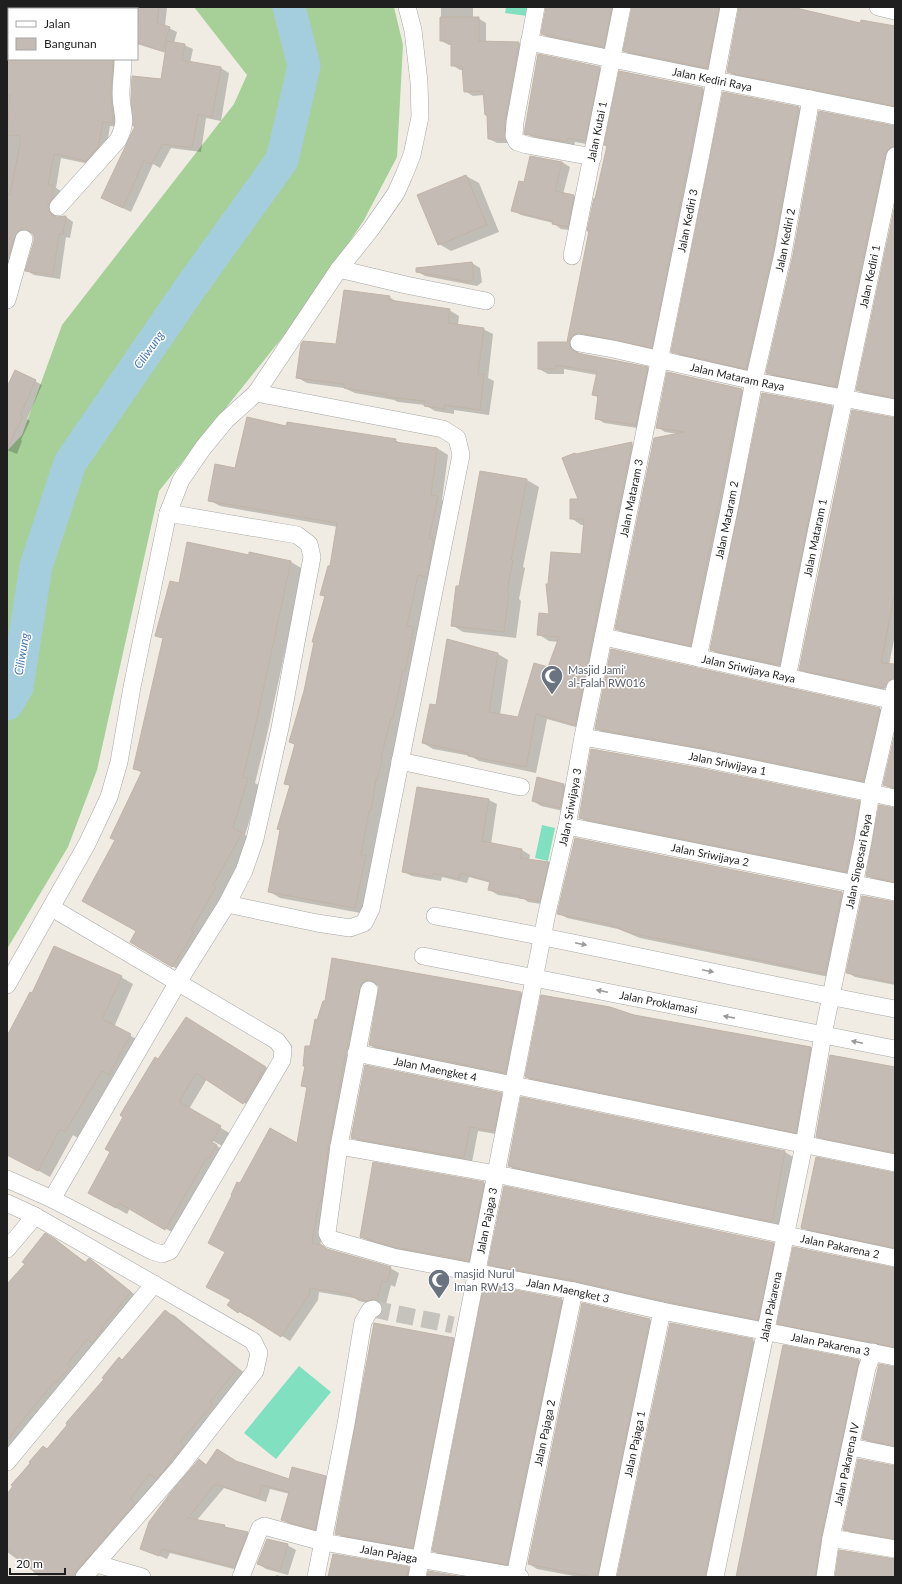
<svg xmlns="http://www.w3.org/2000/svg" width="902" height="1584" font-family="Lato,sans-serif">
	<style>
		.forest { fill: #a6d098 }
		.pitch { fill: #81e0c0 }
		.shadow { fill: #0003 }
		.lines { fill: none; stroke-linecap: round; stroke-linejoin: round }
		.river { stroke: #a4cede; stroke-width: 33 }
		.building { fill: #c4bcb4; stroke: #c2b4a6 }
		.street-tunnel { stroke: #c6c3bd; stroke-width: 17; stroke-dasharray: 17 8; stroke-linecap: butt }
		.street-casing { stroke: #a6a6a6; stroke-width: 18 }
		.street { stroke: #fff; stroke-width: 17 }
		.oneway { fill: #9a9a9a }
		.labels { text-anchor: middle; stroke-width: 3; stroke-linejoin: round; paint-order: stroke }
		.street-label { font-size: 11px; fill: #1f1f1f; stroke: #fff }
		.worship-label { font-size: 11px; fill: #5b616d; stroke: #fff; text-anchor: start }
		.water-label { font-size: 12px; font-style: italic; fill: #4978b0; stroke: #fff }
	</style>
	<rect width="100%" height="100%" fill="#f0ece4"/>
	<path class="forest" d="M194 7H394L403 45 397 157 364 220 302 313 159 491 97 770 68 847 7 949V451L22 435 62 325 234 104 247 75Z"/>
	<path class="pitch" d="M506 7H529L528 16 505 13Z
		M542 825 555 828 548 861 535 858Z
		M299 1366 331 1392 276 1459 244 1433Z"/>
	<path class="shadow" d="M7 7H50V9H9V59H123L121 127 110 126 106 151 94 165 61 158 56 188 61 191 60 203 56 215 57 218 66 217 73 222 70 238 66 237 60 279 34 275 27 271 35 237 33 233H30L25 236 7 289Z
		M62 7H127L126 9H61Z
		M138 7H167L165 26 177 32 174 43 184 45 193 49 190 63 221 68 229 73 221 121 206 118 201 152 171 148 160 168 153 164 131 212 110 202 162 80 166 53 137 44V15Z
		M441 7H473V18H478L486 23V42L519 43 527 48 512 143H497L489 139 488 116 485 114 484 95 473 96 465 91 464 70H460L452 65V45H449L441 41Z
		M547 7H621L612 51 550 38 542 34Z
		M633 7H728L715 72 632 55 624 51Z
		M740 7H784L861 24 895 27V108L736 76 728 72Z
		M599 68 607 72 592 145 575 142 574 146 533 137 525 133Z
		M620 72 703 89 711 94 660 352 577 346 579 354 647 368 656 373 644 429 604 423 596 418 599 398 594 395 597 375 564 369V374H548L539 369 567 343 608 146Z
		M724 93 799 108 807 113 755 373 681 356 672 351Z
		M895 127V155L844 390 775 377 767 373Z
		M562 162 570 167 563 194 574 196 582 201 576 231 561 229 553 223 521 215 512 210 525 183Z
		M466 176 479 183 499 232 451 251 439 244Z
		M895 210V400L865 394 857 390Z
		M472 263 480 268 482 282 477 286 425 276 417 271Z
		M389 297 399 303 449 310 459 316 458 325 483 329 493 334 488 378 494 381 489 415 454 410V414L435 411 425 405 398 402 394 400 355 393 344 388 307 383 298 378 337 346Z
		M668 373 742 390 750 394 699 650 624 633 616 629 678 434 665 432 657 427Z
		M35 381 42 385 27 419 30 421 21 440 22 441 17 454 7 450V389Z
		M763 394 832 407 840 412 788 669 719 654 711 650Z
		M895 419V635L884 690 808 674 800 669Z
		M287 427 395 440 402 444 437 448 448 455 442 500 448 503 388 784H387L382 817H380L372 860 366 914 280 898 270 892 291 787 285 783 295 745 290 742 305 691 315 643 313 641 325 597 322 595 331 567 338 527 220 506 209 500 236 469Z
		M632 444 643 450 586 730 547 719 536 773 479 761 471 756 433 749 423 743 437 706 498 654 508 660 500 715 519 718 549 668 558 642 549 641 538 634 582 555 585 525H581L571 518 580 500 577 455Z
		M527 480 539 487 523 567 525 568 519 599 521 601 516 638 463 632 452 625 460 587Z
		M250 556 291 562 303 569 266 739 255 783 260 786 245 835 254 841 184 973 172 966 137 931 116 840 142 773 134 768 164 639 157 635 179 585Z
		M612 650 880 709 887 713 871 785 603 733 596 728Z
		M895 737V790L884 785Z
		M538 779 564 785 572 789 568 812 541 806 533 801Z
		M418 788 489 800 497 804 491 844 522 850 530 855 529 860 548 862 556 867 548 905 528 902 524 899 498 895 490 890 491 883 469 877 467 883 442 877 441 881 412 876 404 872Z
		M859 802 868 807 855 876 588 822 580 818Z
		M895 808V884L875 880 867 875Z
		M575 839 842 893 850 897 834 978 640 938 618 929 567 918 558 913Z
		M895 903V985L855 977 847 972Z
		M333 959 521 993 530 997 514 1078 378 1050 370 1045 380 987 378 985H375L320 1246 330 1250 390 1268 399 1273 395 1287 391 1285 386 1304 376 1305 359 1301 354 1298 319 1292 318 1300 290 1341 249 1315 248 1317 239 1312 229 1304 232 1300 226 1252 241 1184 297 1145 308 1089 302 1085 318 1021 326 1003Z
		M121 977 133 984 114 1027 142 1042 115 1078 78 1138 73 1135 50 1177 7 1153V1038L33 994Z
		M633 1016 810 1048 819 1053 804 1137 534 1082 526 1077Z
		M197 1025 276 1074 254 1109 207 1079 189 1109 231 1134 224 1147 213 1141 212 1143 227 1152 177 1235 130 1208 127 1214 100 1199 158 1061Z
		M895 1068V1155L825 1141 817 1136Z
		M501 1094 510 1099 502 1135 478 1131 472 1162 360 1142 352 1137Z
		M785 1152 793 1157 780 1226 517 1171 509 1166Z
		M895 1174V1250L810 1232 802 1227Z
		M484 1183 492 1188 477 1265 405 1252 369 1241 361 1237Z
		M45 1234 64 1246 87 1263 89 1260 98 1265 139 1298 7 1459V1286L26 1264Z
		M773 1244 782 1248 766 1324 498 1269 489 1264Z
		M895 1269V1349L787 1328 779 1323Z
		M562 1300 570 1305 515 1569 442 1556 433 1551Z
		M165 1311 175 1316 247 1375 86 1577H42L22 1560 21 1562 7 1552V1495L15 1486 12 1484 43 1447 48 1450Z
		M650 1320 658 1324 607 1577H579L537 1569 529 1564Z
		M453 1339 461 1344 421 1552 344 1538 336 1533Z
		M752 1340 761 1345 714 1577H618Z
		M784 1346 859 1361 867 1366 824 1577H737Z
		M895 1368V1448L872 1443 863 1439Z
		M199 1460 207 1465 238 1463 290 1480 325 1477 333 1481 323 1533 290 1524 283 1520 290 1494 270 1489 266 1502 224 1488 197 1520 224 1526 230 1529 247 1533 255 1537 242 1571 170 1553 167 1559 141 1548Z
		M895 1467V1542L852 1534 844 1529Z
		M287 1545 296 1550 288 1575 266 1569 258 1564Z
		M408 1568 417 1573 416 1577H329Z
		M276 1575 285 1577H276Z"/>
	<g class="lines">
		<path class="river" d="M7 704 17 687 36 566 70 463 190 288 282 160 304 66 289 7"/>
	</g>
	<path class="building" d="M138 7H159L157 23 170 27 162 51 137 42Z
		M546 7H612L604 47 541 34Z
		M632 7H712L719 8 707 68 623 51Z
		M739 7H792L860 23 861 20 895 26V106L727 72Z
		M440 17H479V41L519 42 505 120V139H488L487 115H485L483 91 464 92 462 66H451V41H440Z
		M167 41 185 44 182 60 221 67 212 117 198 114 192 148 163 144 151 164 144 160 123 208 101 198 135 126H133L131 100 132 76 161 79Z
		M538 54 600 67 585 141 568 138 567 142 524 134Z
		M7 59H113L111 94 113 123 103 122 98 147 86 161 54 154 48 185H53L52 199 48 205V210L51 214 56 217 66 216 63 234H59L53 275 25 271 34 241V236L31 232 27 230 21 229 17 232 7 259V194L10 195 20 145V136L7 135 10 95H7Z
		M619 71 703 88 652 348 581 333 575 334 571 337 569 341 570 347 573 351 577 353 648 367 636 425 595 419 598 396 592 395 597 372 556 365V369H538V342H567L589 231H587L594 198 595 199 607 146 604 145Z
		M723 92 799 107 773 251 746 369 671 352Z
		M819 111 895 126V146L888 149 885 154 836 387 766 373 793 255Z
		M530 156 562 162 555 191 574 195 568 227 552 224 553 221 511 211 519 181 524 182Z
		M466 175 487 225 438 245 417 195Z
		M895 205V398L856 390Z
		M472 262 474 277 469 282 416 272V268Z
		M344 290 390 296 389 300 450 309 448 323 484 328 478 374H484L480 410 445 405 444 409 424 406 425 401 387 397V395L344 388V384L296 378 301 344 303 341 336 344Z
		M15 370 36 380 20 415 23 416 7 449V387Z
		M667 372 742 389 690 646 615 629 654 438 685 432 656 428Z
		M762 393 832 406 779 665 710 650Z
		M852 410 895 418V591L881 663 895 664V678L888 681 885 688 799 670Z
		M247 417 286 426 287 422 396 439 395 442 437 448 431 495 438 496 429 538 433 539 428 572 427 577 418 575 407 626 414 627 405 671 403 670 393 718H391L381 757H382L378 779H376L371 811H369L361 855H366L355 908 268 892 280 830 277 829 290 785 284 784 295 744 289 742 304 691 314 642H312L325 596 320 595 328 566H330L337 523 208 501 215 464 235 468Z
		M632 442 575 725 536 714 526 767 468 756V753L422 743 430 704 436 705 447 639 498 653 489 712 518 717 534 663 548 667 559 637 537 635 539 613 549 614 546 584H548L551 552 581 554 584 519H570V499H578L562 458 575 453 576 454Z
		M480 471 527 479 511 560H513L507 592 509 593 504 632 451 626 456 586H459Z
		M187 542 249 555V552L291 561 254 732 243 777 248 778 233 828 242 833 213 885 216 887 191 930 194 932 172 967 130 942 136 931 82 901 115 840 110 838 142 771 133 769 163 638 155 636 170 581 179 583Z
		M611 649 880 708 863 781 703 748 595 729Z
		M895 733V788L883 785Z
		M591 749 699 768 860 801 846 872 579 818Z
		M537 777 564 784 560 808 532 801Z
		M417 787 489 799 482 841 522 849 520 858 549 862 540 901 519 898V896L488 890 490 881 460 873 459 879 433 873V877L402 872Z
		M879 805 895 808V882L866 876Z
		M575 838 842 892 825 974 631 933 608 924 557 914Z
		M862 896 895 902V983L846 973Z
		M54 946 122 976 102 1019 131 1034 109 1075 102 1071 65 1132 60 1129 38 1171 7 1155V1036L30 992 32 993Z
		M332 958 521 992 505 1073 369 1045 379 987 376 983 371 980H366L361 984 346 1051 329 1144 321 1202H319L312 1243 322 1245 327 1249 391 1267 387 1282 382 1281 377 1300 375 1299 367 1301 350 1296V1294L310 1288 309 1295 281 1337 240 1311 238 1313 227 1305 231 1300 206 1287 225 1252 208 1243 232 1195H231L237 1182 240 1183 270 1128 297 1143 307 1087 301 1086 305 1066H303L305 1046H310L315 1019 317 1020 323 1001H325Z
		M541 995 610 1007 634 1015 811 1047 796 1133 525 1077Z
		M186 1017 266 1067 243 1104 196 1073 179 1102 221 1126 212 1142 217 1145 209 1158 207 1157 165 1230 119 1203 116 1208 88 1193 110 1152 105 1149 123 1117 120 1115 155 1057 158 1059Z
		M830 1055 895 1067V1153L816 1137Z
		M365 1065 502 1093 494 1131 470 1127 464 1158 351 1138Z
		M521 1097 785 1151 772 1222 508 1166Z
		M816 1157 895 1173V1248L801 1228Z
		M373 1162 484 1182 469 1261 395 1247 360 1237Z
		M504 1186 774 1243 758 1320 664 1301 576 1281 488 1265Z
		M45 1233 55 1239 85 1263 89 1258 131 1292 101 1328 103 1329 92 1343 87 1339 67 1364 70 1367 57 1382 55 1381 7 1440V1284L25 1264 22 1262Z
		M793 1247 895 1268V1347L777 1324Z
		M484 1284 562 1299 507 1565 432 1551Z
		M582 1303 650 1319 597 1577H591L528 1564Z
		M165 1310 237 1369 210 1402 213 1404 180 1442 183 1446 171 1461 172 1460 156 1479 150 1474 130 1499 135 1503 71 1577H40L7 1548V1494L13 1486 11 1485 31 1463 29 1462 43 1446 47 1449 67 1425 66 1423 104 1379 102 1378 119 1357 122 1360Z
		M374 1323 454 1338 413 1548 335 1534Z
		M670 1323 753 1339 705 1577H617Z
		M783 1345 859 1360 821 1536 815 1577H736Z
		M879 1364 895 1367V1446L862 1439Z
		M217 1449 236 1461 289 1479 292 1467 326 1476 315 1530 281 1520 289 1492 262 1485 258 1498 215 1484 188 1518 225 1525 224 1527 248 1532 234 1567 162 1549 159 1556 140 1549 149 1522 171 1492 199 1459 206 1465Z
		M858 1459 895 1466V1539L843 1530Z
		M267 1539 288 1544 280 1571 257 1564Z
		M839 1550 895 1559V1577H835Z
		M333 1554 409 1567 407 1577H328Z
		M428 1571 463 1577H427Z"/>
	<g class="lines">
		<path class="street-tunnel" d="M373 1309 453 1325"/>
		<g class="street-casing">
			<g id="street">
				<path d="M536 7 515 122 514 136 517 142 527 145 593 157"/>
				<path d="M878 7 895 11"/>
				<path d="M128 9V7"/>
				<path id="s1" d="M529 42 715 80 895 116"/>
				<path d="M58 207 118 140C129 118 121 115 121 94 121 82 123 71 123 59"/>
				<path id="s2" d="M572 256 622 7"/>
				<path d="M339 269 406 285 486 301"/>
				<path d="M7 300 24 239"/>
				<path id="s3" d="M579 343 613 349 754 381 895 408"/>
				<path id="s4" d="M604 637 895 701"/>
				<path id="s5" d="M698 658 729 510 754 381 783 253 811 99"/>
				<path id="s6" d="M787 678 817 528 895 156"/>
				<path id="s7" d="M583 737 701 758 895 798"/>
				<path d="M400 761 521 787"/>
				<path id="s8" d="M567 826 895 892"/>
				<path d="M227 904 317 923 350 928 364 923 371 909 461 455 457 438 443 429 256 393"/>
				<path d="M435 916C589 944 741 980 895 1009"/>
				<path id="s9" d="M423 956 895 1049"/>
				<path d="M7 985 87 844 109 797 119 762 132 687 168 513 181 480 203 448 226 420 256 393 339 269 371 229 396 193 404 175 412 155 420 117 419 82 413 30 407 7"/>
				<path id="s10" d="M369 990 339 1146 327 1233 330 1239 393 1257 574 1291 662 1311 895 1357"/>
				<path id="s11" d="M356 1053 895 1163"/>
				<path id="s12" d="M339 1146 496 1174 895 1258"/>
				<path d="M7 1179 52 1199 152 1251 162 1254 170 1251 282 1060 283 1049 277 1041 52 908"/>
				<path d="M52 1199 178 982 227 904 244 871 255 839 280 728 312 557 309 544 297 535 168 513"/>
				<path d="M7 1203 35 1216 253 1341 259 1353 255 1371 179 1468 84 1577"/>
				<path d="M7 1249 35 1216"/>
				<path d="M851 1447 895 1456"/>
				<path d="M7 1462 154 1284"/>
				<path d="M831 1538 895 1549"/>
				<path d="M97 1564 142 1577"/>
				<path id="s13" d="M515 1576 574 1291"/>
				<path id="s14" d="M241 1577 260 1528 264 1526 323 1542 520 1577"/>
				<path d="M316 1577 346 1424 363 1322 370 1310 373 1309"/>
				<path id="s15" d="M417 1577 547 913 567 826 583 737 701 154 729 7"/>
				<path id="s16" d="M607 1577 662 1311"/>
				<path id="s17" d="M715 1577 804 1145 823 1035 863 841 871 793 895 688"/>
				<path id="s18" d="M825 1577 831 1538 867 1368 873 1352"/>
			</g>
		</g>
		<use href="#street" class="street"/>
	</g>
	<defs><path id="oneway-solid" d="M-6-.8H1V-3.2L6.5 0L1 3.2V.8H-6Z"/></defs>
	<g class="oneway">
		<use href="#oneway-solid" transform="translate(581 944) rotate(12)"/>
		<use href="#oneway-solid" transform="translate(708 971) rotate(12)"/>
		<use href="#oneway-solid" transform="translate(602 991) rotate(-168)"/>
		<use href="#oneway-solid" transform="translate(729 1017) rotate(-169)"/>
		<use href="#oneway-solid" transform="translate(857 1042) rotate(-168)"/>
	</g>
	<defs>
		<g id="mosque-pin" transform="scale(1.15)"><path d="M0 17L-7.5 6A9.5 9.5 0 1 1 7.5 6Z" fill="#6b7280" stroke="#fff"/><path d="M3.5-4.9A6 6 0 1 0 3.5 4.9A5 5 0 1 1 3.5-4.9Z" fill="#fff"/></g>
	</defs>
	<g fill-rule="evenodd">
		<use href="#mosque-pin" x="552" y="676"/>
		<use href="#mosque-pin" x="439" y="1280"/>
	</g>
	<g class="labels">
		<g class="street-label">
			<text dy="4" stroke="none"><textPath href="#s1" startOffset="187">Jalan Kediri Raya</textPath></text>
			<text dy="4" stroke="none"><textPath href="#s2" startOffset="127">Jalan Kutai 1</textPath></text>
			<text dy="4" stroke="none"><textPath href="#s15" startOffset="1383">Jalan Kediri 3</textPath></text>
			<text dy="4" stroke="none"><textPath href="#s5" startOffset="427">Jalan Kediri 2</textPath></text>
			<text dy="4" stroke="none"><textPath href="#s6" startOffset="410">Jalan Kediri 1</textPath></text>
			<text dy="4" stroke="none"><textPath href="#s3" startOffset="162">Jalan Mataram Raya</textPath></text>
			<text dy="4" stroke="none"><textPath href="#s15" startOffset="1100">Jalan Mataram 3</textPath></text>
			<text dy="4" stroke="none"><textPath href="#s5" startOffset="141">Jalan Mataram 2</textPath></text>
			<text dy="4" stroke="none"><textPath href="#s6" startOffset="143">Jalan Mataram 1</textPath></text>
			<text dy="4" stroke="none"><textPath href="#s4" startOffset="148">Jalan Sriwijaya Raya</textPath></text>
			<text dy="4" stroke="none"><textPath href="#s7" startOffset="147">Jalan Sriwijaya 1</textPath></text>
			<text dy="4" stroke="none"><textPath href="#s15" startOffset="785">Jalan Sriwijaya 3</textPath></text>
			<text dy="4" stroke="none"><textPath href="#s8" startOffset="146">Jalan Sriwijaya 2</textPath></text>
			<text dy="4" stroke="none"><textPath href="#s17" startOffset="730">Jalan Singosari Raya</textPath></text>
			<text dy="4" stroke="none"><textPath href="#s9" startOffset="240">Jalan Proklamasi</textPath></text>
			<text dy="4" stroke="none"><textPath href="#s11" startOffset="81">Jalan Maengket 4</textPath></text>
			<text dy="4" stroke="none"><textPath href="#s15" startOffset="363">Jalan Pajaga 3</textPath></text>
			<text dy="4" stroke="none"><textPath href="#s12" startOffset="511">Jalan Pakarena 2</textPath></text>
			<text dy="4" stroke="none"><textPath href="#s10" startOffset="497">Jalan Maengket 3</textPath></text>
			<text dy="4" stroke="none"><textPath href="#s17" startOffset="276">Jalan Pakarena</textPath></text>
			<text dy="4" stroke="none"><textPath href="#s10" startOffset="765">Jalan Pakarena 3</textPath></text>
			<text dy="4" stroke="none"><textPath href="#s13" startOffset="146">Jalan Pajaga 2</textPath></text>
			<text dy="4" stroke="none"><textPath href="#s16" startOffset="136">Jalan Pajaga 1</textPath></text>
			<text dy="4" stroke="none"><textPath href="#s18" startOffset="115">Jalan Pakarena IV</textPath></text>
			<text dy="4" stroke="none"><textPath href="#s14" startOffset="185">Jalan Pajaga</textPath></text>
		</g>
		<g class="worship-label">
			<text x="568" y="674">Masjid Jami'<tspan x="568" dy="13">al-Falah RW016</tspan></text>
			<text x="454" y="1278">masjid Nurul<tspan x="454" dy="13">Iman RW 13</tspan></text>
		</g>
		<g class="water-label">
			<text transform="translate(149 350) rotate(-55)" y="4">Ciliwung</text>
			<text transform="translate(22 654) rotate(-81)" y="4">Ciliwung</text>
		</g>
	</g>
	<rect width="902" height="1584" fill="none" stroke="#1f1f1f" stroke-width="16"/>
	<rect x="8" y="8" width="130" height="52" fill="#ffffff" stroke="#a5a5a5"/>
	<rect x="16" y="21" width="20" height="6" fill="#ffffff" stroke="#a5a5a5"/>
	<text x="44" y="28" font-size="12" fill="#1f1f1f">Jalan</text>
	<rect x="16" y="38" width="20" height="12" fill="#c4bcb4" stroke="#a5a5a5"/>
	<text x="44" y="48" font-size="12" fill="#1f1f1f">Bangunan</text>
	<path d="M10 1568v6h55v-6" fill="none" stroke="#1f1f1f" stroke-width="2"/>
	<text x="16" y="1568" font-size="12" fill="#1f1f1f" stroke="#ffffff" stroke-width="3" paint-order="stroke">20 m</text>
</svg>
